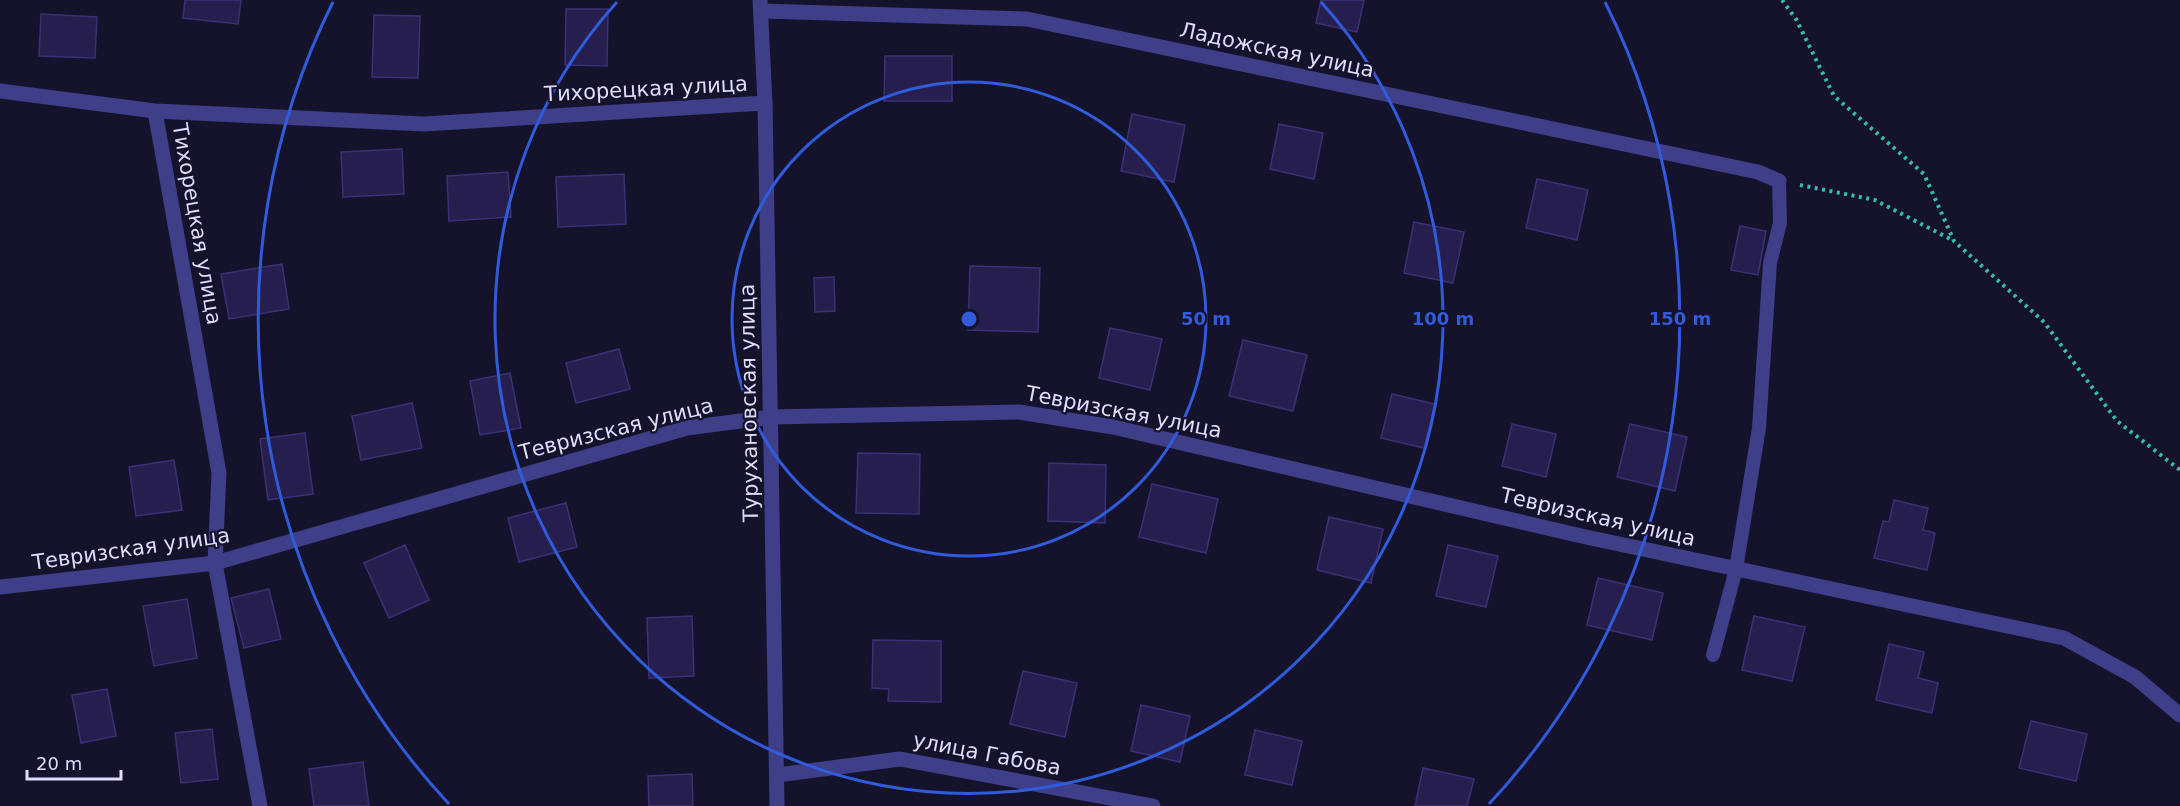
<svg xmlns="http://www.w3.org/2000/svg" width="2180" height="806" font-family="'DejaVu Sans',sans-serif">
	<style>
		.building { fill: #261e4c; stroke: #3c3078; stroke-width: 1.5 }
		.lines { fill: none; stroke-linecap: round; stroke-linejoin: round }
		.path { stroke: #33bcaf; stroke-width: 4; stroke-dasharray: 3 4.5; stroke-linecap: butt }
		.service { stroke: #3e3e89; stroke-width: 14 }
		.minor { stroke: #3e3e89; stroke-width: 15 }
		.tertiary { stroke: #3e3e89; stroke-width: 15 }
		.ring { fill: none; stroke: #305cdc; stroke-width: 3 }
		.labels { text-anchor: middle; stroke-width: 4.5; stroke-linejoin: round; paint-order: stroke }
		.street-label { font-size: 21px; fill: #dfdcfe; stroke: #15122b }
		.centre { fill: #305cdc; stroke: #15122b; stroke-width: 3 }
		.ring-label { font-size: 18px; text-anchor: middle; font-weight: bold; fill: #305cdc; stroke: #15122b; stroke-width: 4.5; stroke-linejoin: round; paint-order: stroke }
	</style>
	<rect width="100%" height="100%" fill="#15122b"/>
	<path class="building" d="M185 0H241L238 24 183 18Z
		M1321 0H1364L1357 32 1316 23Z
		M566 9H608L607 66 565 65Z
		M41 14 97 17 95 58 39 56Z
		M374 15 420 16 418 78 372 77Z
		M885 56H952V101H884Z
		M1132 114 1185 125 1174 182 1121 171Z
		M1279 124 1323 133 1314 179 1270 169Z
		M402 149 404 194 343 197 341 152Z
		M508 172 511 217 449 221 447 176Z
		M624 174 626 224 558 227 556 177Z
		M1537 179 1588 190 1577 240 1526 228Z
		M1414 222 1464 232 1453 283 1404 273Z
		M1740 226 1766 231 1758 275 1731 270Z
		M282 264 289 309 229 319 221 274Z
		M970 266 1040 268 1038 332 968 330Z
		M834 277 835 311 815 312 814 278Z
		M1110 328 1162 339 1150 390 1099 378Z
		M1243 340 1307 355 1293 411 1229 396Z
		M619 349 630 389 576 403 566 363Z
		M510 373 521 428 480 435 470 381Z
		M1392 394 1435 404 1424 448 1381 438Z
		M412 403 422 448 361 460 352 416Z
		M1512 424 1556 434 1546 477 1502 466Z
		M1630 424 1687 437 1675 491 1617 477Z
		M305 433 313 494 268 500 260 439Z
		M858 453 920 454 919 514 856 513Z
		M174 460 182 510 136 516 129 467Z
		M1049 463 1106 465 1105 523 1048 521Z
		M1152 484 1218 499 1206 553 1139 537Z
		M1894 500 1928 508 1923 530 1935 533 1927 570 1874 558 1883 521 1889 522Z
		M566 503 577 547 519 562 508 518Z
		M1329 517 1383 529 1371 583 1317 570Z
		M405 545 429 600 389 618 364 563Z
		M1448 545 1498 556 1486 607 1436 596Z
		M1598 578 1663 593 1652 640 1587 625Z
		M269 589 281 639 244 648 231 598Z
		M187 599 197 658 154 666 143 606Z
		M692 616 694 676 649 678 647 618Z
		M1754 616 1805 627 1792 681 1742 670Z
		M873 640 941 641V702L888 701 889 689 872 688Z
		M1889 644 1924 652 1918 678 1938 683 1932 713 1876 700Z
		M1023 671 1077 683 1065 737 1010 724Z
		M107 689 116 736 81 743 72 695Z
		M1141 705 1190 716 1180 762 1131 751Z
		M2031 721 2087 734 2076 781 2019 768Z
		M212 729 218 779 181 783 175 733Z
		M1255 730 1302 741 1292 785 1245 775Z
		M363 762 369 806H314L309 769Z
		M1423 768 1474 779 1467 806H1415Z
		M692 774 693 806H649L648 776Z"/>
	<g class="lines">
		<path class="path" d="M1782 0 1796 19 1834 96 1924 174 1954 241 2044 322 2117 421 2180 470
			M1800 185 1875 200 1954 241"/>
		<path class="service" d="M1713 655 1736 569 1759 428 1770 263 1780 223 1779 181"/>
		<path class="minor" d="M761 11 1027 19 1758 172 1779 181
			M0 91 155 111
			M0 587 215 563 687 428 771 417 1019 412 1113 427 1586 537 2064 638 2135 677 2180 715
			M777 775 900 759 1153 806
			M260 806 215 563 219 473 155 111 424 124 765 103"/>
		<path class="tertiary" d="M760 0 765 103 777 806"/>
	</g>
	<g class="ring">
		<circle cx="969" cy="319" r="237"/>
		<path d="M1321 2A474 474 0 1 1 617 2"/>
		<path d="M449 804A711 711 0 0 1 333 2M1605 2A711 711 0 0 1 1489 804"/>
	</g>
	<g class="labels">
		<g class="street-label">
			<text transform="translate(1277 50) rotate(12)" y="7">Ладожская улица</text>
			<text transform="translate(646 89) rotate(-3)" y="7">Тихорецкая улица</text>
			<text transform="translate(197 224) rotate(80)" y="7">Тихорецкая улица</text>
			<text transform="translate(749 403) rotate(-91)" y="7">Турухановская улица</text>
			<text transform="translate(1124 412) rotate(11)" y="7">Тевризская улица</text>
			<text transform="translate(616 429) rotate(-14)" y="7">Тевризская улица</text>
			<text transform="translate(1598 517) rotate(13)" y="7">Тевризская улица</text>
			<text transform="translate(131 549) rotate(-8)" y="7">Тевризская улица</text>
			<text transform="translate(987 754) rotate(11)" y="7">улица Габова</text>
		</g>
	</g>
	<circle cx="969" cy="319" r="9" class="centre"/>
	<g class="ring-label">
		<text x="1206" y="325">50 m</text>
		<text x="1443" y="325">100 m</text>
		<text x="1680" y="325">150 m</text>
	</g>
	<path d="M27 770v9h94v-9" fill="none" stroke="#dfdcfe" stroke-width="3"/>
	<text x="36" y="770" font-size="18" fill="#dfdcfe" stroke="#15122b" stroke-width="4.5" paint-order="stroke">20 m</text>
</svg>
